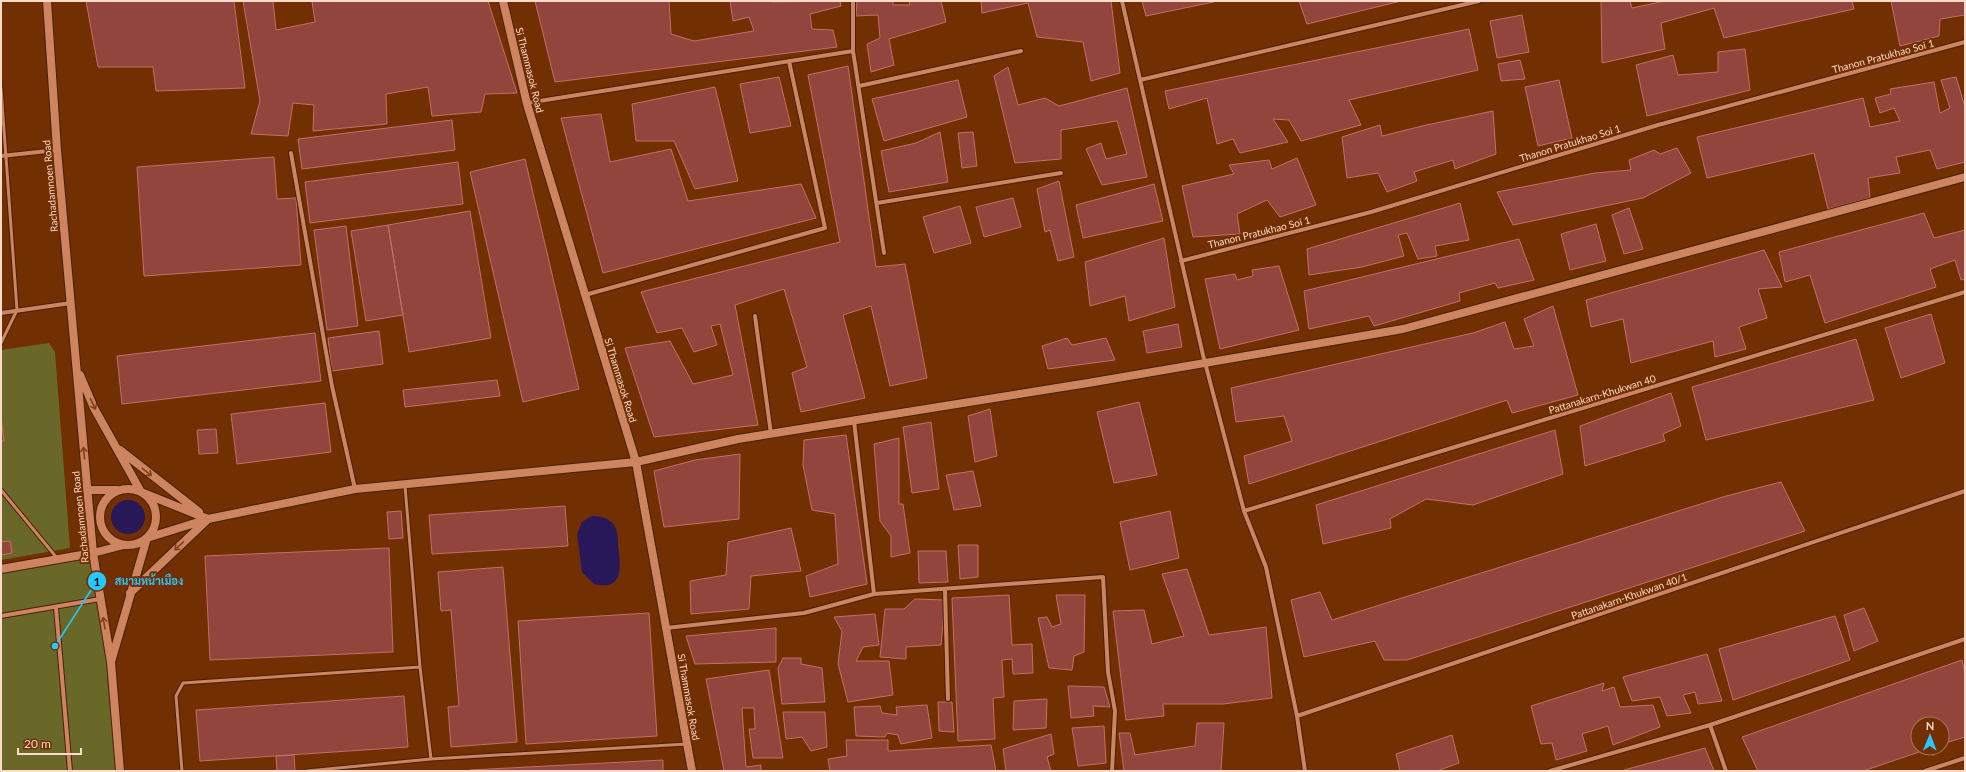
<svg xmlns="http://www.w3.org/2000/svg" width="1966" height="772" font-family="Lato,Sarabun,sans-serif">
	<style>
		.green { fill: #696829 }
		.water { fill: #28185a }
		.building { fill: #92453d; stroke: #c37066 }
		.lines { fill: none; stroke-linecap: round; stroke-linejoin: round }
		.lane-casing { stroke: #45210c; stroke-width: 5 }
		.street-casing { stroke: #45210c; stroke-width: 6 }
		.secondary-casing { stroke: #45210c; stroke-width: 10 }
		.lane { stroke: #ce845e; stroke-width: 3 }
		.street { stroke: #ce845e; stroke-width: 4 }
		.secondary { stroke: #ce845e; stroke-width: 8 }
		.oneway { stroke: #844014 }
		.labels { text-anchor: middle; stroke-width: 4; stroke-linejoin: round; paint-order: stroke }
		.street-label { font-size: 10px; fill: #fcdbcb; stroke: #712f02 }
		.leader { fill: none; stroke: #28c8ff; stroke-width: 1.5 }
		.callout-dot { fill: #28c8ff; stroke: #712f02; stroke-width: 1.5 }
		.mark-label { font-size: 12px; text-anchor: middle; font-weight: bold; fill: #111 }
		.callout-label { font-size: 11px; text-anchor: middle; font-weight: bold; fill: #28c8ff; stroke: #712f02; stroke-width: 4; stroke-linejoin: round; paint-order: stroke }
	</style>
	<rect width="100%" height="100%" fill="#712f02"/>
	<path class="green" d="M49 343 55 352 70 548 1 560V350Z
		M93 553 100 599 120 771H1V569Z"/>
	<path class="water" d="M111 517a17 17 0 1 1 34 0a17 17 0 1 1-34 0Z
		M592 516C601 516 609 518 614 525 618 531 618 540 618 546 621 567 624 591 594 584L582 572 577 534 582 522Z"/>
	<path class="building" d="M86 1H234L245 88 156 91 153 67H98Z
		M243 1H273L276 30 315 22 312 1H488L517 93 485 94 481 112 432 116 428 87 386 94 387 124 313 131 314 105 293 103 288 136 251 134 260 101Z
		M535 1H669L671 34 694 41 754 31 749 17 733 21 730 1H772V2L840 1 841 6 810 14 812 29 833 30 837 47 555 82Z
		M857 1H893V5H910L909 1H941L946 22 889 39 894 65 871 72 867 44 880 38 878 15 856 16Z
		M981 1H1111L1120 73 1091 81 1083 42 1037 37 1028 3 982 13Z
		M1142 1H1218L1146 16Z
		M1299 1H1401L1307 24Z
		M1601 1H1630L1632 8 1665 1H1852L1854 9 1724 38 1714 8 1661 23 1665 49 1602 63Z
		M1891 1H1965V15L1940 19 1939 36 1900 46Z
		M1522 15 1529 52 1497 58 1490 21Z
		M1469 29 1478 70 1349 100 1361 125 1301 141 1289 120 1273 119 1288 142 1240 153 1233 139 1217 144 1207 98 1169 109 1165 91Z
		M1745 49 1750 90 1647 116 1636 65 1673 55 1678 75 1718 72V52Z
		M1520 60 1525 79 1501 81 1498 64Z
		M848 66 876 267 905 264 927 378 890 386 871 306 843 315 865 398 801 412 792 373 807 367 784 289 735 305 758 425 654 437 625 348 670 341 693 384 733 375 720 324 711 326 717 345 694 352 682 328 657 333 641 292 840 242 808 75Z
		M1008 67 1018 105 1045 98 1059 106 1127 88 1147 177 1102 185 1086 149 1101 143 1106 159 1127 154 1117 121 1061 130V159L1015 163 994 76Z
		M779 77 791 126 750 133 740 84Z
		M1956 77 1965 107V162L1937 169 1930 150 1896 157 1900 173 1868 178 1870 198 1828 209 1814 153 1707 178 1697 137 1863 98 1870 127 1900 121 1894 108 1880 113 1875 98 1891 94 1890 89 1934 82 1940 113 1950 108 1941 80Z
		M958 80 967 117 884 141 872 99Z
		M1559 80 1572 138 1538 146 1525 87Z
		M715 87 738 181 695 189 674 141H636L632 104Z
		M1493 111 1496 154 1455 169 1453 160 1414 172 1417 181 1387 192 1378 173 1347 178 1342 137 1380 125 1382 136 1422 126Z
		M601 114 610 162 671 149 688 201 801 184 816 218 603 273 561 118Z
		M452 120 455 150 302 169 298 139Z
		M940 132 948 182 889 192 881 151 916 143Z
		M973 132 977 166 962 168 958 133Z
		M1677 148 1691 173 1643 198 1513 225 1497 192 1595 173 1631 170 1629 160 1654 150 1660 154Z
		M274 157 277 199 296 198 301 265 144 276 137 167Z
		M1297 158 1316 205 1280 217 1267 200 1237 214 1240 234 1193 237 1182 186 1234 174 1229 165 1269 160 1272 169Z
		M525 159 579 389 523 402 470 172Z
		M458 162 463 204 310 223 305 182Z
		M1059 181 1074 257 1058 261 1050 230 1045 232 1037 189Z
		M1154 184 1163 221 1083 238 1076 205Z
		M1013 198 1021 227 984 237 976 207Z
		M1460 203 1469 240 1435 246 1437 256 1418 259 1407 233 1398 235 1404 256 1362 267 1309 275 1307 249Z
		M960 206 971 243 934 253 923 217Z
		M1629 208 1643 249 1624 254 1612 215Z
		M470 211 491 338 409 352 388 225Z
		M1924 213 1934 238 1965 230V279L1961 280 1955 260 1930 269 1936 287 1825 323 1810 275 1785 282 1779 252Z
		M1596 224 1606 261 1570 270 1561 234Z
		M388 225 403 315 366 321 351 231Z
		M346 226 358 326 327 330 314 230Z
		M1164 238 1175 307 1129 321 1125 296 1090 306 1085 262Z
		M1519 239 1534 280 1498 288 1495 283 1459 293 1460 301 1374 326 1369 316 1309 329 1304 291Z
		M1764 250 1782 287 1758 289 1767 318 1739 327 1746 349 1715 357 1713 341 1631 363 1623 319 1591 327 1586 300Z
		M1279 266 1299 330 1220 349 1205 279 1235 274 1237 280 1253 276 1252 270Z
		M1553 306 1578 395 1512 413 1507 400 1249 484 1244 456 1292 441 1284 416 1236 422 1231 388 1473 333 1505 322 1514 349 1534 346 1524 319Z
		M1931 314 1945 363 1901 378 1885 328Z
		M1178 324 1182 347 1147 353 1143 331Z
		M379 331 383 364 332 371 328 338Z
		M315 333 321 381 122 404 117 356Z
		M1067 338 1072 345 1106 338 1115 360 1048 369 1042 346Z
		M1856 339 1874 400 1706 440 1692 387Z
		M497 380 500 396 405 407 403 390Z
		M1671 393 1681 426 1663 434 1665 441 1585 466 1580 426Z
		M1139 402 1157 475 1114 483 1097 412Z
		M325 403 331 452 237 464 231 414Z
		M990 409 997 456 975 462 968 416Z
		M1 417 4 441H1Z
		M931 422 939 489 912 493 903 427Z
		M216 429 218 453 199 454 197 430Z
		M1555 430 1563 474 1473 505 1426 499 1390 519 1391 528 1323 544 1316 505Z
		M846 435 867 584 810 597 806 576 838 564 835 514 812 510 803 465 804 440Z
		M899 438V504H903L910 553 891 557V536L880 521 874 444Z
		M740 454 739 519 664 527 654 471 695 460Z
		M973 471 981 506 954 510 946 475Z
		M1781 482 1805 531 1407 660H1384L1375 641 1304 657 1291 600 1320 592 1332 620 1726 496Z
		M565 506 568 546 432 554 429 515Z
		M401 511 403 538 389 539 387 512Z
		M1170 511 1179 558 1130 570 1120 522Z
		M791 528 801 571 751 576 749 609 691 614 690 581 726 575 728 542Z
		M10 541 12 553 1 555V542Z
		M958 545H978V577L960 579Z
		M389 548 393 652 210 660 205 556Z
		M918 551H946L948 582 919 583Z
		M503 567 517 742 451 747 448 707 459 706 451 610 441 611 438 572Z
		M1187 569 1209 635 1266 627 1272 698 1223 704H1163L1164 716 1126 720 1113 611 1144 610 1152 644 1184 636 1162 574Z
		M1009 595 1012 645 1032 644 1033 673 1013 674 1012 659 1002 660 1004 697 993 698 995 739 958 741 952 598Z
		M1056 595H1085L1084 652 1074 656 1072 670 1049 668 1038 618 1047 617 1052 627 1061 624Z
		M915 599 945 600 941 645 906 647V659L880 657 885 609H904Z
		M1864 608 1878 641 1854 651 1844 615Z
		M649 613 657 736 526 744 518 621Z
		M875 614 879 645 863 647 856 661H889L893 695 848 702 838 664 842 631 834 617Z
		M1835 616 1850 660 1733 700 1719 649Z
		M776 628V662L695 664 686 636Z
		M1707 654 1722 701 1698 704 1695 692 1683 695 1691 713 1667 716 1660 697 1632 701 1623 677Z
		M783 658H801V664L822 668 825 702 782 704 778 668Z
		M1962 660 1965 673V737L1942 744V724H1918V748H1931L1863 771H1758L1742 737Z
		M769 670 783 758H753L749 729H755L754 708H742L746 767 761 765V771H724L706 679Z
		M1604 683 1602 691 1614 687 1620 707 1653 705 1660 727 1613 745 1608 726 1582 734 1587 751 1556 760 1552 743 1541 744 1531 706Z
		M1068 686 1104 687 1110 707 1093 706 1094 716 1071 718Z
		M404 696 408 747 200 761 196 710Z
		M1047 699 1046 728 1013 730 1014 701Z
		M938 702H952L954 732 939 731Z
		M927 705 932 738 901 744 898 735 887 733 885 737 856 736 854 707 880 706 882 713 897 715 896 707Z
		M783 712H825L827 747 811 751 802 737 786 739Z
		M1197 723H1224L1221 771H1124L1119 733H1130L1135 755 1195 746Z
		M1104 726 1106 763 1078 766 1072 728Z
		M1051 734 1054 754 1047 757 1051 771H1006L1003 749Z
		M1452 735 1459 763 1437 771H1400L1396 754Z
		M846 740H888V751L991 745 996 771H830L828 759 847 756Z
		M1705 748 1714 771H1624V770Z
		M294 755 295 771H277L276 756Z
		M663 760V771H469L470 770Z"/>
	<g class="lines">
		<g class="lane-casing">
			<path id="lane" d="M1 88 17 310 1 343
				M1 490 57 558
				M431 759 687 744
				M182 771 176 696 183 683 420 667
				M307 771 431 759 420 667 405 486"/>
		</g>
		<g class="street-casing">
			<path id="street" d="M853 1V51L884 253
				M1122 1 1203 355 1244 511 1266 567 1297 716 1305 771
				M1140 80 1479 1
				M859 86 1021 51
				M527 103 853 51
				M291 153 332 386 355 489
				M1 156 57 150
				M877 203 1061 173
				M1181 261 1371 212 1658 125 1965 42
				M585 295 825 228 789 61
				M1 313 71 303
				M755 316 771 434
				M854 421 874 594
				M1244 511 1965 292
				M945 590 948 699
				M56 608 70 771
				M1 616 100 599
				M666 628 804 613 874 594 1103 577 1108 672 1115 711 1112 771
				M1297 716 1965 491
				M1710 725 1726 771
				M1550 771 1710 725 1965 639
				M1925 771 1965 758"/>
		</g>
		<g class="secondary-casing">
			<path id="secondary" d="M47 1 57 150 93 553 111 662 120 771
				M503 1 527 104 636 462 692 771
				M80 375 94 408 141 492 208 519
				M120 450 199 512
				M100 517a28 28 0 1 1 56 0a28 28 0 1 1-56 0Z
				M87 490H117
				M1 569 93 553 124 545
				M130 593 206 521
				M111 662 147 538 208 519 355 489 636 462 738 439 1088 383 1403 329 1965 177"/>
		</g>
		<use href="#lane" class="lane"/>
		<use href="#street" class="street"/>
		<use href="#secondary" class="secondary"/>
	</g>
	<defs><path id="oneway-shaft" d="M-6 0H5M1.5-3L5.5 0L1.5 3" fill="none" stroke-width="1.6" stroke-linecap="round" stroke-linejoin="round"/></defs>
	<g class="oneway">
		<use href="#oneway-shaft" transform="translate(93 404) rotate(65)"/>
		<use href="#oneway-shaft" transform="translate(84 453) rotate(-95)"/>
		<use href="#oneway-shaft" transform="translate(147 472) rotate(38)"/>
		<use href="#oneway-shaft" transform="translate(179 546) rotate(136)"/>
		<use href="#oneway-shaft" transform="translate(104 623) rotate(-100)"/>
	</g>
	<g class="labels">
		<g class="street-label">
			<text transform="translate(1883 56) rotate(-15)" y="4">Thanon Pratukhao Soi 1</text>
			<text transform="translate(530 70) rotate(76)" y="4">Si Thammasok Road</text>
			<text transform="translate(1570 143) rotate(-17)" y="4">Thanon Pratukhao Soi 1</text>
			<text transform="translate(50 186) rotate(-95)" y="4">Rachadamnoen Road</text>
			<text transform="translate(1259 232) rotate(-14)" y="4">Thanon Pratukhao Soi 1</text>
			<text transform="translate(621 380) rotate(73)" y="4">Si Thammasok Road</text>
			<text transform="translate(1602 394) rotate(-17)" y="4">Pattanakarn-Khukwan 40</text>
			<text transform="translate(80 517) rotate(-96)" y="4">Rachadamnoen Road</text>
			<text transform="translate(1629 596) rotate(-19)" y="4">Pattanakarn-Khukwan 40/1</text>
			<text transform="translate(689 697) rotate(80)" y="4">Si Thammasok Road</text>
		</g>
	</g>
	<path class="leader" d="M55 646L97 581"/>
	<g class="callout-dot">
		<circle cx="55" cy="646" r="4"/>
		<circle cx="97" cy="581" r="10"/>
	</g>
	<g class="mark-label">
		<text x="97" y="586">1</text>
	</g>
	<g class="callout-label">
		<text x="149" y="585">สนามหน้าเมือง</text>
	</g>
	<rect width="1966" height="772" fill="none" stroke="#fcdbcb" stroke-width="4"/>
	<g transform="translate(1930 736) rotate(1)"><circle r="19" fill="#712f02" stroke="#a97452"/>
	<path d="M0-3L7 15L0 10L-7 15Z" fill="#28c8ff"/>
	<text y="-6" font-size="11" font-weight="bold" text-anchor="middle" fill="#fcdbcb">N</text>
	</g>
	<path d="M18 748v6h63v-6" fill="none" stroke="#fcdbcb" stroke-width="2"/>
	<text x="24" y="748" font-size="12" fill="#fcdbcb" stroke="#712f02" stroke-width="3" paint-order="stroke">20 m</text>
</svg>
